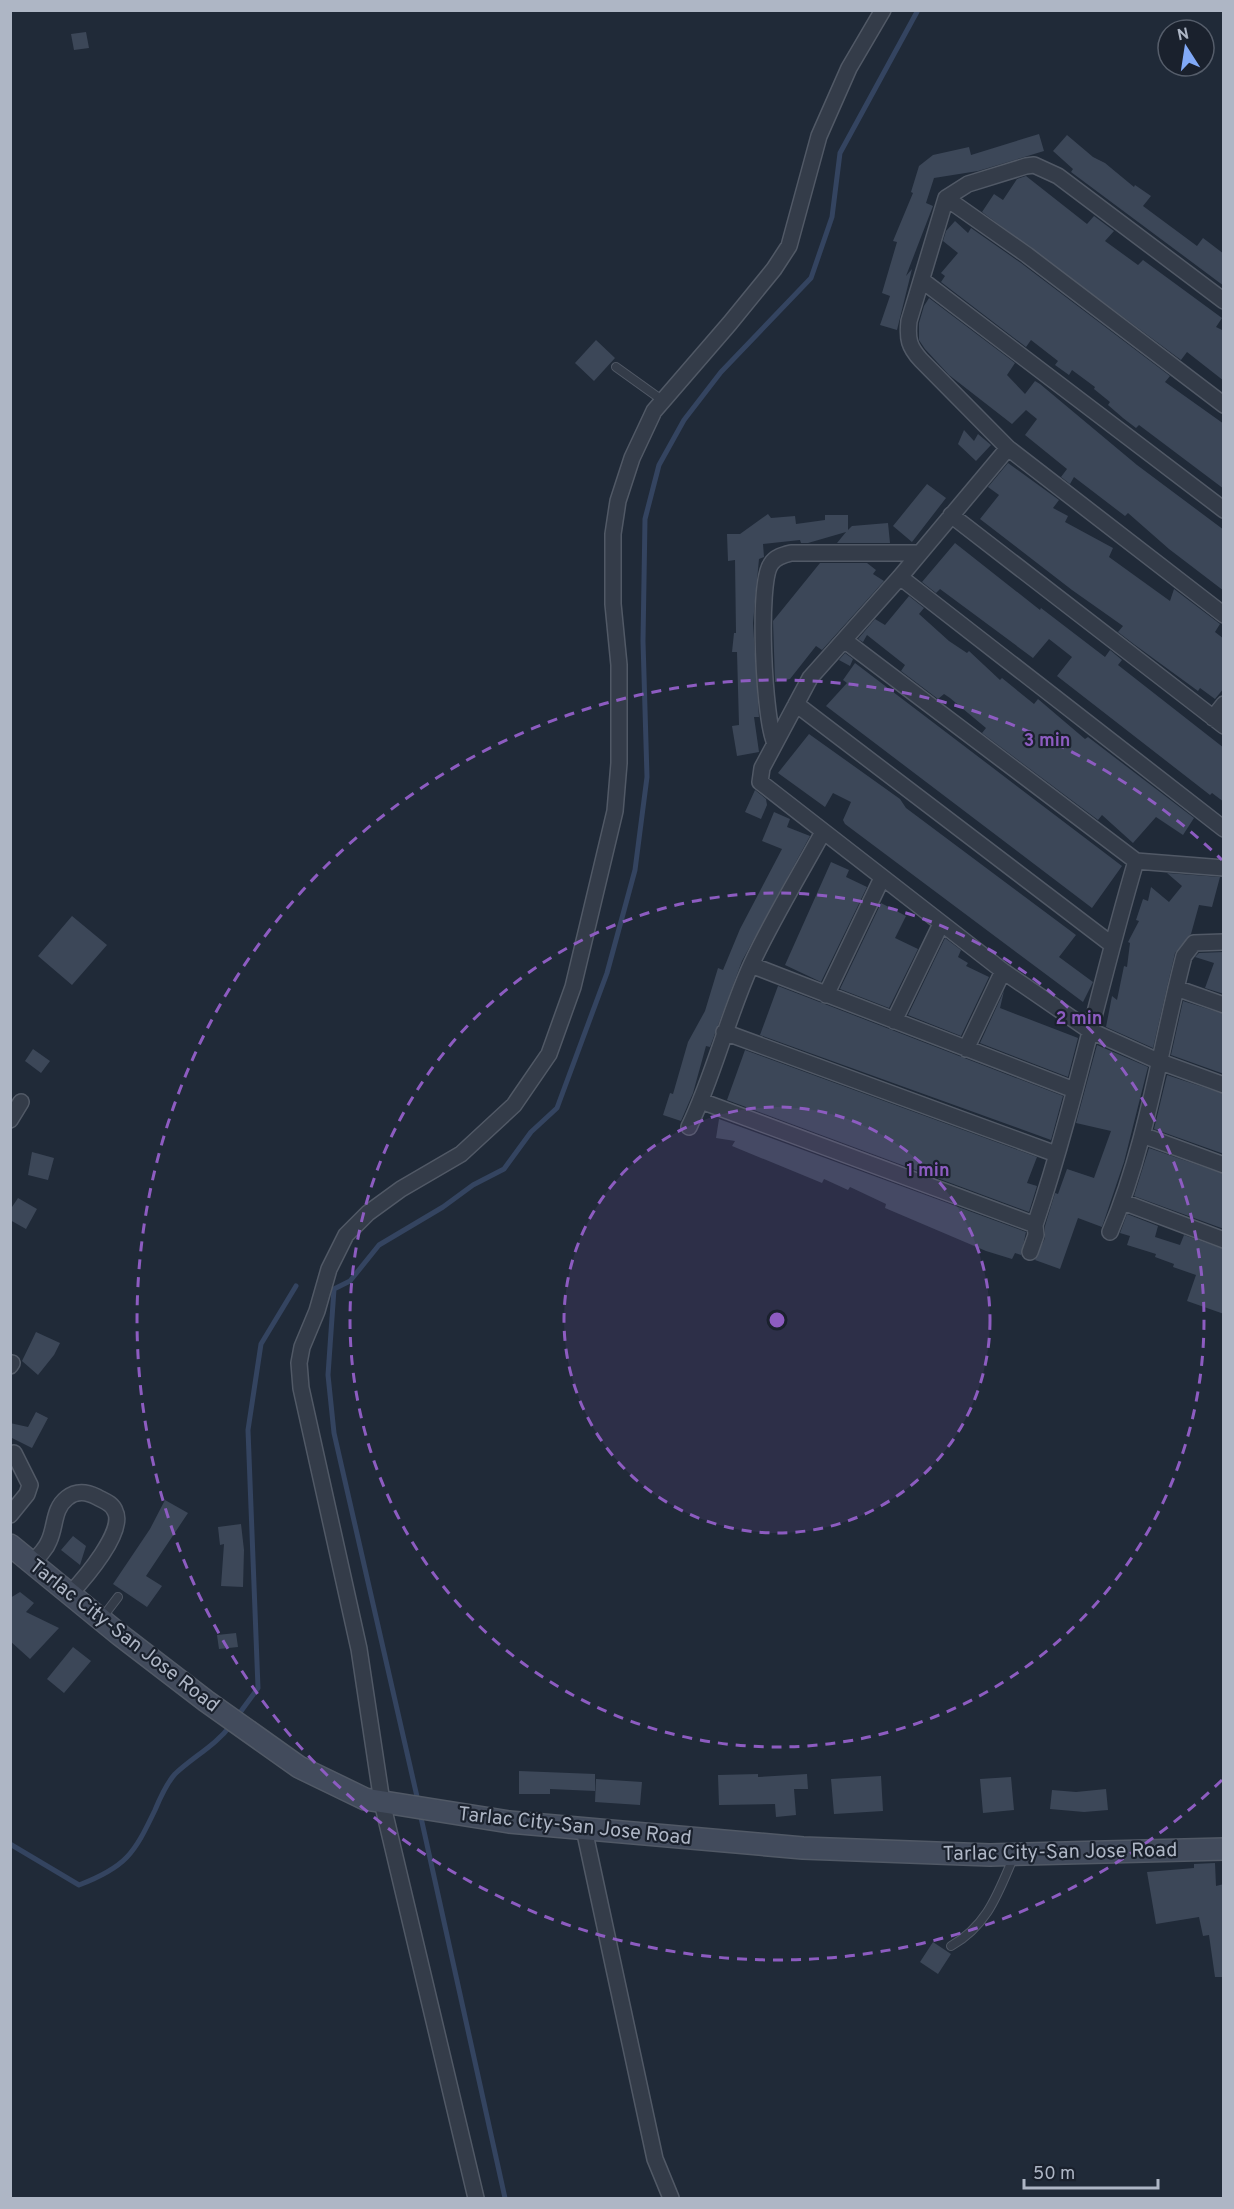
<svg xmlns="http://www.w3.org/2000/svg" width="1234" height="2209" font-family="Overpass,sans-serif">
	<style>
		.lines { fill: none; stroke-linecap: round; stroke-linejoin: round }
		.stream { stroke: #344460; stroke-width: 5 }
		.building { fill: #3c4758 }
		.lane-casing { stroke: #515966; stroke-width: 10 }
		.street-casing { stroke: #515966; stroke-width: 18 }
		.secondary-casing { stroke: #515966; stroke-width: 24 }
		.lane { stroke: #343c49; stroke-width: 8 }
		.street { stroke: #343c49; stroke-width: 15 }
		.secondary { stroke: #424b5c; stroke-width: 21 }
		.ring { fill: none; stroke: #8d5cc1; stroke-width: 3; stroke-dasharray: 10 8 }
		.labels { text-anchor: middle; stroke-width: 4.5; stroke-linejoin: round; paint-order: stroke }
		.street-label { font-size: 20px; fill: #aeb6c5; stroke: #1a212d }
		.centre { fill: #8d5cc1; stroke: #1a212d; stroke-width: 3 }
		.ring-label { font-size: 18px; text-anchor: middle; font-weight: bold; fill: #8d5cc1; stroke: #1a212d; stroke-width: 4.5; stroke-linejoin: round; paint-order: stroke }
	</style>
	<rect width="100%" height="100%" fill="#202a38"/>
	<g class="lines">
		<path class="stream" d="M236 1718 258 1688 248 1430 261 1344 296 1286
			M418 1801 334 1433 328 1375 334 1289 350 1281 379 1245 443 1207 473 1185 504 1169 531 1132 557 1108 607 973 635 870 647 777 643 641 645 519 659 465 684 420 721 372 811 278 832 217 840 153 918 10
			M420 1813 505 2198
			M10 1844 79 1885C126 1867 134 1854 155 1810 160 1798 166 1784 175 1774 193 1757 216 1745 231 1725"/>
	</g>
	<path class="building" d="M86 32 89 48 74 50 71 34Z
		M1039 134 1044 151 978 171 934 178 926 203 933 206 906 276 912 269 897 330 880 325 890 296 882 293 897 242 893 241 913 193 911 192 919 166 933 155 969 147 971 155Z
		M1067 135 1093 157 1105 163 1134 187 1135 185 1151 196 1143 206 1197 246 1203 238 1224 254V286L1071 172 1073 169 1053 151Z
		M1026 176 1087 224 1094 216 1114 231 1105 241 1138 265 1143 260 1222 318 1216 327 1224 331V381L1187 352 1181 360 982 212 994 194 1003 200 1017 179Z
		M955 221 968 233 971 228 1021 263 1170 376 1165 382 1224 424V489L1139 425 1136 428 1123 418 1108 405 1110 402 1094 389 1095 387 1072 370 1069 375 1055 365 1058 361 1031 340 1026 347 941 282 945 276 941 273 958 253 943 241 946 231Z
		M929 298 1015 363 1007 375 1025 394 1035 381 1040 384 1137 465 1224 530V591L1169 549 1128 513 1125 516 1074 477 1070 484 1061 477 1067 469 1025 435 1037 419 1026 410 1012 424 949 375 925 349 919 340V323L924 306Z
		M596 340 615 358 594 381 575 363Z
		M964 430 974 441 978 434 991 445 976 461 958 444Z
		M1008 463 1059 500 1053 508 1068 516 1065 522 1113 548 1109 557 1170 601 1174 589 1220 624 1215 632 1224 639V688L1215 699 1200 688 1198 691 1135 645 1118 632 1123 626 1072 590 980 519 999 495 988 487Z
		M927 484 946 498 912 542 893 526Z
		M768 514 771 518 795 516 796 524 825 520V515H848V530L852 526 888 523 890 543H837L846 532 808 543H801L800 540 763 544 764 557 759 559 753 623 759 717H754L759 752 737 756 732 726 739 725 737 652H732L734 633H736L735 560 728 561 727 534H740Z
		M955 543 1040 610 1041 608 1105 657 1110 650 1122 660 1118 665 1224 748V802L1212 793 1210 795 1057 676 1072 657 1049 639 1033 658 940 589 936 593 922 582Z
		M820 563H867L876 570 873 574 884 581 822 650 816 646 790 679 775 682 773 621Z
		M909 596 924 608 919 614 949 641 967 653 969 651 1000 680 1002 678 1034 704 1038 699 1085 739 1088 737 1194 818 1183 835 1156 817 1133 843 1102 815 1098 820 982 733 986 728 950 698 944 694 938 699 901 671 905 665 867 635 863 642 858 639 875 619 885 625Z
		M845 653 853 659 850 666 839 660Z
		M855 663 1122 866 1092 908 826 706 847 683 843 680Z
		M809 734 900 799 906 808 1076 935 1059 957 1093 982 1083 1002 845 824 843 820 851 802 833 793 825 807 778 773Z
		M755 790 766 799 767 805 761 819 745 812Z
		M774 812 790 819 787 827 810 836 742 961 710 1047 706 1046 693 1093 681 1121 663 1115 670 1093 673 1094 688 1042 705 1011 718 968 723 970 740 929 782 849 762 841Z
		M831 862 849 870 846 877 867 887 821 982 785 965Z
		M1167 873 1220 877 1212 907 1199 905 1191 934 1175 953 1153 1048 1106 1027 1112 996 1117 1000 1124 966 1127 967 1130 943 1128 942 1139 921 1136 920 1143 899 1148 901 1151 887 1169 902 1182 886Z
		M881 903 906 916 895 938 918 949 889 1008 840 989Z
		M72 916 107 945 72 985 38 956Z
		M945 938 961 950 958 957 968 963 966 966 989 977 961 1036 908 1015Z
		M1224 952V994L1205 988 1214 963 1195 957 1199 953Z
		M778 986 1063 1096 1051 1140 760 1035Z
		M1004 991 1000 1008 1078 1038 1068 1077 980 1043Z
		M1183 1001 1224 1014V1074L1171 1055Z
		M1097 1045 1148 1067 1124 1162 1102 1227 1078 1218 1060 1269 1035 1260 1045 1238V1226L1055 1193 1058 1194 1067 1169 1094 1178 1111 1131 1076 1123Z
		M33 1049 50 1061 41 1073 25 1061Z
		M745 1050 1037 1157 1027 1183 1037 1186 1029 1212 727 1100Z
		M1167 1075 1224 1094V1154L1154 1129Z
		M719 1119 1026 1232 1021 1255 1015 1253 1012 1259 986 1251 885 1208 886 1204 850 1187 848 1190 824 1179 822 1183 732 1146 735 1141 716 1138Z
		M1149 1148 1224 1174V1229L1134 1196Z
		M32 1152 54 1158 48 1180 28 1175Z
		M18 1198 37 1209 26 1229 10 1220V1210Z
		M1127 1214 1158 1226 1155 1237 1180 1245 1184 1235 1224 1249V1314L1187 1301 1196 1275 1173 1267 1174 1264 1155 1257 1156 1254 1127 1245 1130 1236 1120 1233Z
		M36 1332 60 1343 54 1355 38 1375 22 1361Z
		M36 1412 48 1418 32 1448 10 1437V1423L28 1427Z
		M165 1500 188 1513 146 1576 162 1586 147 1607 113 1584 150 1529Z
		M241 1524 244 1550 243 1587 221 1586 224 1544 220 1545 218 1527Z
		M73 1536 86 1546 80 1565 61 1550Z
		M20 1592 34 1603 26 1612 59 1628 30 1659 10 1641V1598Z
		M236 1633 238 1647 219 1649 217 1635Z
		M73 1647 91 1661 64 1693 47 1679Z
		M519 1771 595 1774V1791L550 1789V1794H519Z
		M758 1774V1777L807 1774 808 1789H794L796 1815 776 1817 775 1804 719 1805 718 1775Z
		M881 1776 883 1811 834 1814 831 1779Z
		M1011 1777 1014 1810 983 1813 980 1779Z
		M596 1779 642 1782 640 1805 595 1802Z
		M1106 1789 1108 1810 1084 1812 1050 1809 1052 1790 1076 1792Z
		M1215 1863 1216 1886 1224 1884V1977H1215L1209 1935 1203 1936 1199 1917 1156 1924 1147 1872 1194 1868V1864Z
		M933 1942 951 1954 938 1974 920 1962Z"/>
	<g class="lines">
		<g class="lane-casing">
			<path id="lane" d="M616 367 662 400
				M102 1618 118 1597
				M951 1946C988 1925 998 1893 1014 1856"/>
		</g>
		<g class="street-casing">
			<path id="street" d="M946 198 1027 255 1224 405
				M923 281 1224 510
				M1224 301 1058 176 1034 165 1026 166 968 184 946 198 909 321C907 339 909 347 921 360L1008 448 1224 615
				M1008 448 900 577 810 678 762 768 760 782 1003 971 1089 1030 1158 1061 1224 1085
				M951 515 1224 726
				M900 577 1224 829
				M844 640 1136 861 1224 868
				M796 704 1111 944
				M1213 718 1224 704
				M775 743C764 722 757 583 771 564 775 557 783 555 791 553H920
				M751 965 1074 1090
				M1176 988 1224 1005
				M826 995 882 878
				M894 1021 941 924
				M724 1032 1056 1154
				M966 1049 1003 971
				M701 1101 1035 1225
				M10 1120 21 1102
				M689 1127C714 1075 727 1018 751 965 772 920 799 876 823 832
				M1142 1135 1224 1165
				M1123 1202 1224 1240
				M1110 1232C1147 1144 1160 1048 1184 956L1194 943 1224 942
				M1030 1252 1036 1235 1035 1225C1075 1106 1100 982 1136 861
				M10 1366 12 1363
				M10 1515 27 1494 30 1485 14 1453
				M32 1563C39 1556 46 1549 49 1541 56 1526 53 1509 67 1498 77 1490 87 1492 97 1497 104 1501 112 1503 115 1511 126 1531 84 1579 70 1594
				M584 1829 655 2159 671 2198
				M476 2198 382 1802 359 1649 301 1388 299 1363 302 1347 317 1311 329 1269 346 1235 368 1213 401 1189 461 1154 514 1105 549 1054 573 987 615 811 619 763V665L613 604V534L618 501 632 458 654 411 730 323 774 269 789 246 819 136 849 68 883 10"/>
		</g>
		<g class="secondary-casing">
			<path id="secondary" d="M10 1545 120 1635 206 1701 299 1767 365 1799 509 1822 803 1848 990 1855 1224 1849"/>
		</g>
		<use href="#lane" class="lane"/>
		<use href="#street" class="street"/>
		<use href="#secondary" class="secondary"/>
	</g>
	<circle cx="777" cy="1320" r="213" fill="#8d5cc1" fill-opacity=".12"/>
	<g class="ring">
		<circle cx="777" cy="1320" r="213"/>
		<circle cx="777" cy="1320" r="427"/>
		<path d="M1222 1780A640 640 0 1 1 1222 860"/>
	</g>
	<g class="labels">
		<g class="street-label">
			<text transform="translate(125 1635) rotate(38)" y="7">Tarlac City-San Jose Road</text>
			<text transform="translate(575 1825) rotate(6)" y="7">Tarlac City-San Jose Road</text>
			<text transform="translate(1060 1851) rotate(-1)" y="7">Tarlac City-San Jose Road</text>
		</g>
	</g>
	<circle cx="777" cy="1320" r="9" class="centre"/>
	<g class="ring-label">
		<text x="1047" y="746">3 min</text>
		<text x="1079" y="1024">2 min</text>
		<text x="928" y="1176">1 min</text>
	</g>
	<rect width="1234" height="2209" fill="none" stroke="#aeb6c5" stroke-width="24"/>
	<g transform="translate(1186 48) rotate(348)"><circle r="28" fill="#1a212d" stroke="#555d6a" stroke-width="1.5"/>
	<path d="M0-4.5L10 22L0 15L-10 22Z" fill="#81aaf8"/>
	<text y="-9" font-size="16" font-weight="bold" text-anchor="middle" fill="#aeb6c5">N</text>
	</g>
	<path d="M1024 2179v9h134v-9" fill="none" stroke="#aeb6c5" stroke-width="3"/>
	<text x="1033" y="2179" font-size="18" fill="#aeb6c5" stroke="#1a212d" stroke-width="4.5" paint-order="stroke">50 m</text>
</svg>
